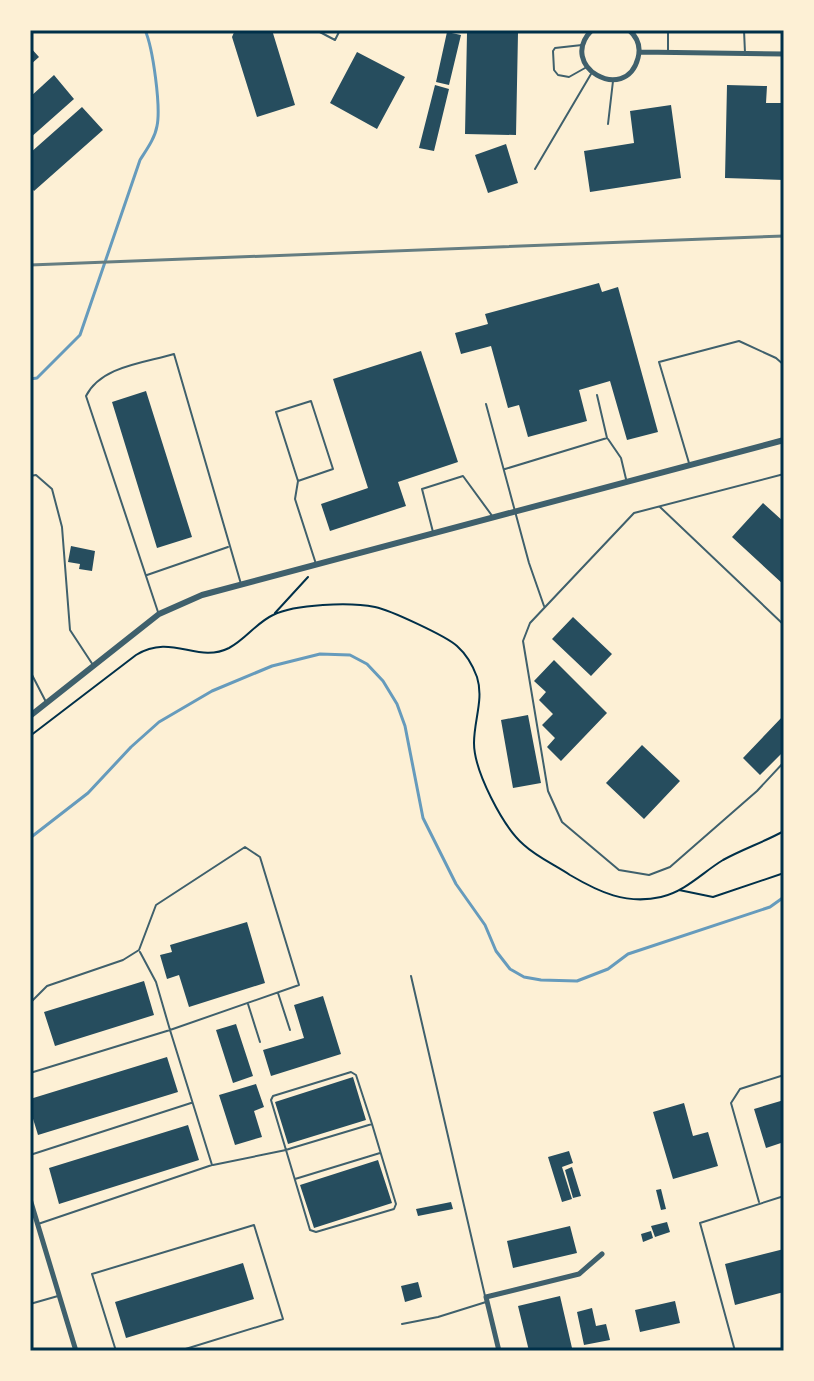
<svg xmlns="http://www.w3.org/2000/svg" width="814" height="1381" font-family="'Space Grotesk',sans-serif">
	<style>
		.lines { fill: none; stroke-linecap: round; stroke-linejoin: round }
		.stream { stroke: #669bbc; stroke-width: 3 }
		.building { fill: #264d5e }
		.path { stroke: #003049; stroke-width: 2 }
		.service { stroke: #3f606c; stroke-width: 2 }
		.minor { stroke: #3f606c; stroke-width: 5 }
		.tertiary { stroke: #3f606c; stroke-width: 6 }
		.rail { stroke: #657d81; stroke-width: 3 }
		.neatline { fill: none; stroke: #003049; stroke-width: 3 }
	</style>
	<rect width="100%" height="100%" fill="#fdf0d5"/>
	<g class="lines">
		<path class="stream" d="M30 379 37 378 80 335 140 160C147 149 155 138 157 126 161 107 153 48 145 30
			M30 838 88 793 131 747 159 722 212 691 272 666 320 654 350 655 367 664 383 681 397 704 405 726 423 818 456 884 485 925 496 951 510 969 524 977 541 980 577 981 608 969 628 954 770 907 784 897"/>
	</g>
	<path class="building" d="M235 30H272L295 105 257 117 232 37Z
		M447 32 461 35 449 85 436 82Z
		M467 33H518L516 135 465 134Z
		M30 47 39 57 30 65Z
		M357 52 405 77 377 129 330 103Z
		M54 75 74 99 30 138V97Z
		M435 85 449 89 434 151 419 148Z
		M727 85 767 86 766 103H784V180L725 178Z
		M671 105 681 178 590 192 584 151 634 143 630 111Z
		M82 107 103 130 34 191 30 186V153Z
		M506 144 518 183 488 193 475 155Z
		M599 283 602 292 618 287 658 432 627 440 610 381 579 390 587 421 528 437 519 405 508 408 491 346 461 354 455 333 488 324 485 314Z
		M421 351 458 462 398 482 406 506 330 531 321 504 368 488 333 379Z
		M146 391 192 537 157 548 112 402Z
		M763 503 784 522V585L732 537Z
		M71 546 95 551 92 571 79 569 80 564 68 562Z
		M573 617 612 654 591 676 552 639Z
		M554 660 607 713 561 761 547 747 555 738 542 725 553 714 539 700 546 692 534 681Z
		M528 715 541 783 513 788 501 720Z
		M784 715V751L760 775 743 758Z
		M642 745 680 781 644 819 606 783Z
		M247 922 265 983 189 1007 179 975 167 979 160 955 172 952 170 945Z
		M144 981 154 1015 55 1046 44 1012Z
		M323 996 341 1054 271 1076 263 1050 304 1038 294 1005Z
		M236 1024 253 1076 233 1083 216 1030Z
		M167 1057 178 1092 38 1135 30 1109V1099Z
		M353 1077 366 1120 288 1144 275 1102Z
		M256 1084 264 1107 254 1111 262 1137 235 1145 219 1095Z
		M784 1100V1142L766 1148 754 1109Z
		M684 1103 693 1136 708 1132 718 1166 673 1179 653 1112Z
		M188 1125 199 1160 59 1204 49 1168Z
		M569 1151 573 1163 562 1167 572 1199 562 1202 548 1157Z
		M378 1160 392 1203 314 1228 300 1185Z
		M572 1167 581 1196 573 1198 565 1170Z
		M661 1189 666 1209 661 1210 656 1190Z
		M451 1202 453 1209 418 1216 416 1209Z
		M667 1222 670 1232 655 1237 651 1226Z
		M570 1226 577 1253 513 1268 507 1241Z
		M651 1231 653 1238 643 1242 641 1234Z
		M784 1249V1292L735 1305 725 1264Z
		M243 1263 254 1299 126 1338 115 1302Z
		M418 1282 422 1297 405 1302 401 1286Z
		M560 1296 572 1348 558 1351H529L518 1306Z
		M675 1301 680 1323 640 1332 635 1310Z
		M592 1308 596 1326 606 1324 610 1340 584 1345 577 1312Z"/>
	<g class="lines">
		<path class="path" d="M275 613 308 577
			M30 736 136 655C172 633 197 664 229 648 246 639 256 623 273 615 295 604 350 602 375 607 390 610 446 636 457 646 466 654 473 666 477 677 484 699 474 720 474 743 474 771 503 827 524 845 537 857 555 865 570 875 599 892 626 905 661 897 686 891 703 872 723 860 743 849 764 842 784 831
			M679 890 713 897 784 873"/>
		<path class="service" d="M316 30 335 40 340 30
			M744 30 745 53
			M582 45 555 48 553 51 554 70 558 75 569 77 585 68
			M668 51V30
			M608 124 613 81
			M535 169 591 74
			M486 404 529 563 544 606
			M608 439 621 458 626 479
			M689 463 659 362 739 341 776 358 784 365
			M505 469 607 438 597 395
			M784 474 634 513 530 623 523 641 548 791 562 822 619 870 649 875 670 867 757 791 784 762
			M30 476 36 475 52 489 62 527 70 630 93 665
			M298 481 333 469 311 401 276 412 298 481 295 499 316 564
			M660 507 784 625
			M433 532 422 489 463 476 493 517
			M147 575 228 547
			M158 612 86 396C101 366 144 363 174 354L241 584
			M30 671 46 702
			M411 976 485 1296
			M278 993 290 1030
			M30 1003 47 986 123 960 139 950 156 905 245 847 260 857 299 985 170 1030 212 1165 38 1224
			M248 1004 260 1042
			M30 1073 170 1030 156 982 140 952
			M30 1155 191 1103
			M213 1165 286 1150 292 1148 372 1124 396 1204 394 1209 316 1232 310 1230 271 1100 273 1096 351 1072 356 1075 372 1124
			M295 1179 380 1153
			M759 1202 731 1103 740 1089 784 1075
			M30 1304 58 1296
			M402 1324 438 1317 486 1302
			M116 1351 92 1274 254 1225 283 1319 179 1351
			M706 1351H709
			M735 1351 700 1223 784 1196"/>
		<path class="minor" d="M592 30C556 66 626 105 638 58 641 47 637 37 629 30
			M640 52 784 54
			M30 1199 76 1351
			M499 1351 486 1297 579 1274 602 1254"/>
		<path class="tertiary" d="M30 716 159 614 202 595 784 440"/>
		<path class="rail" d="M30 265 784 236"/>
	</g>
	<rect width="814" height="1381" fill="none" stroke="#fdf0d5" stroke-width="64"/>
	<rect x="32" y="32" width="750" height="1317" class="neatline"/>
</svg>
